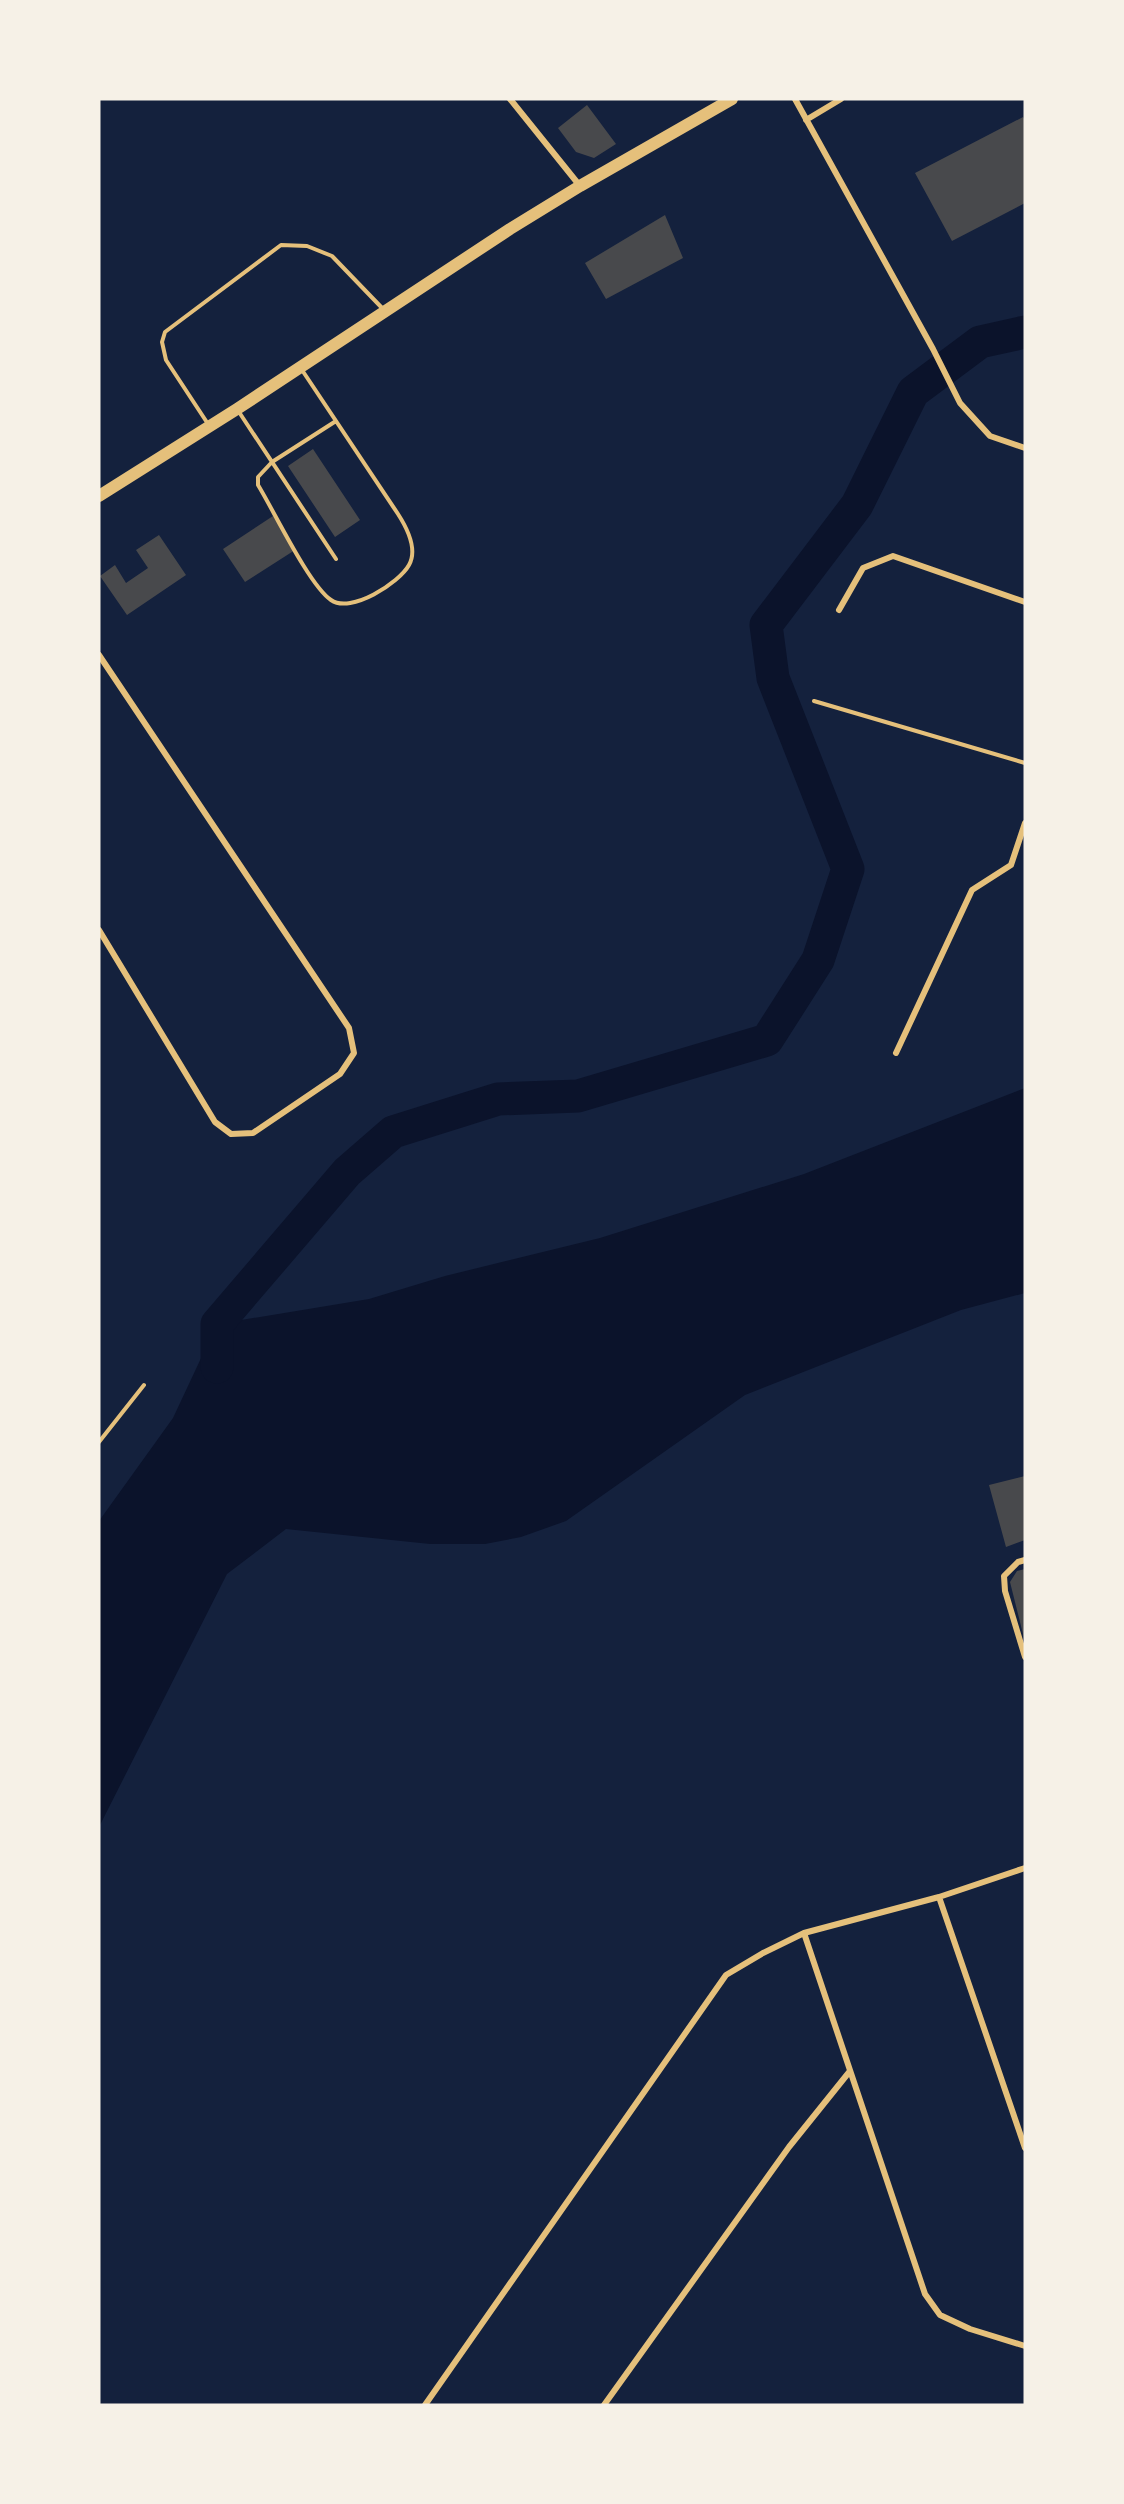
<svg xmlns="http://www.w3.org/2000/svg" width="1124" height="2504" font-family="Raleway,sans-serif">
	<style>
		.water { fill: #0b132b }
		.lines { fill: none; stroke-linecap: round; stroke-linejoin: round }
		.river { stroke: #0b132b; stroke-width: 33 }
		.building { fill: #48494c }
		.service { stroke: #e5c07b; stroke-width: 4 }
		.minor { stroke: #e5c07b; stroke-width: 6 }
		.primary { stroke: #e5c07b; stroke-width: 12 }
	</style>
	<rect width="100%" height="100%" fill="#14213d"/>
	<path class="water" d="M1025 1088V1293L961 1310 745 1395 566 1521 521 1537 485 1544H430L286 1529 227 1574 99 1827V1521L173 1418 217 1324 369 1299 445 1276 600 1238 804 1174Z"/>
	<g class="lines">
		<path class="river" d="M217 1367V1324L347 1172 393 1132 498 1099 578 1096 767 1040 818 960 848 869 773 678 766 625 857 505 913 392 980 342 1025 332"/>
	</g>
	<path class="building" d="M587 105 616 144 594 158 576 152 558 128Z
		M1023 117 1025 120V203L952 241 915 173Z
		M665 215 683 258 606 299 585 263Z
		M313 449 360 520 335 537 288 466Z
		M273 516 295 550 245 582 223 549Z
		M159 535 186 575 127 615 100 576 115 565 126 583 148 568 136 550Z
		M1025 1476V1540L1006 1547 989 1485Z
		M1025 1569V1638H1024L1010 1582 1017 1571Z"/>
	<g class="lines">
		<path class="service" d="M302 370 398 514C407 528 418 549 409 565 399 583 351 614 331 600 309 585 274 511 258 485V477L272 462 336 421
			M239 412 336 559
			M208 424 166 360 162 342 165 332 281 245 307 246 332 256 384 310
			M814 701 1025 763
			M99 1442 144 1385"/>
		<path class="minor" d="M510 99 580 186
			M795 99 933 349 960 403 990 436 1025 448
			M806 120 841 99
			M839 610 863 568 893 556 1025 602
			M99 655 349 1028 354 1053 340 1074 253 1133 231 1134 215 1122 99 930
			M896 1053 972 890 1011 865 1025 823
			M1025 1560 1018 1562 1004 1576 1005 1591 1025 1657
			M939 1897 1025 2148
			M804 1933 925 2294 940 2315 970 2329 1025 2346
			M425 2405 726 1975 763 1953 804 1933 939 1897 1025 1868
			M604 2405 789 2147 850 2071"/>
		<path class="primary" d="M99 496 237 409 510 229 580 186 732 99"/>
	</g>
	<rect width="1124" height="2504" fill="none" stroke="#f6f1e7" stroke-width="201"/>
</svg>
